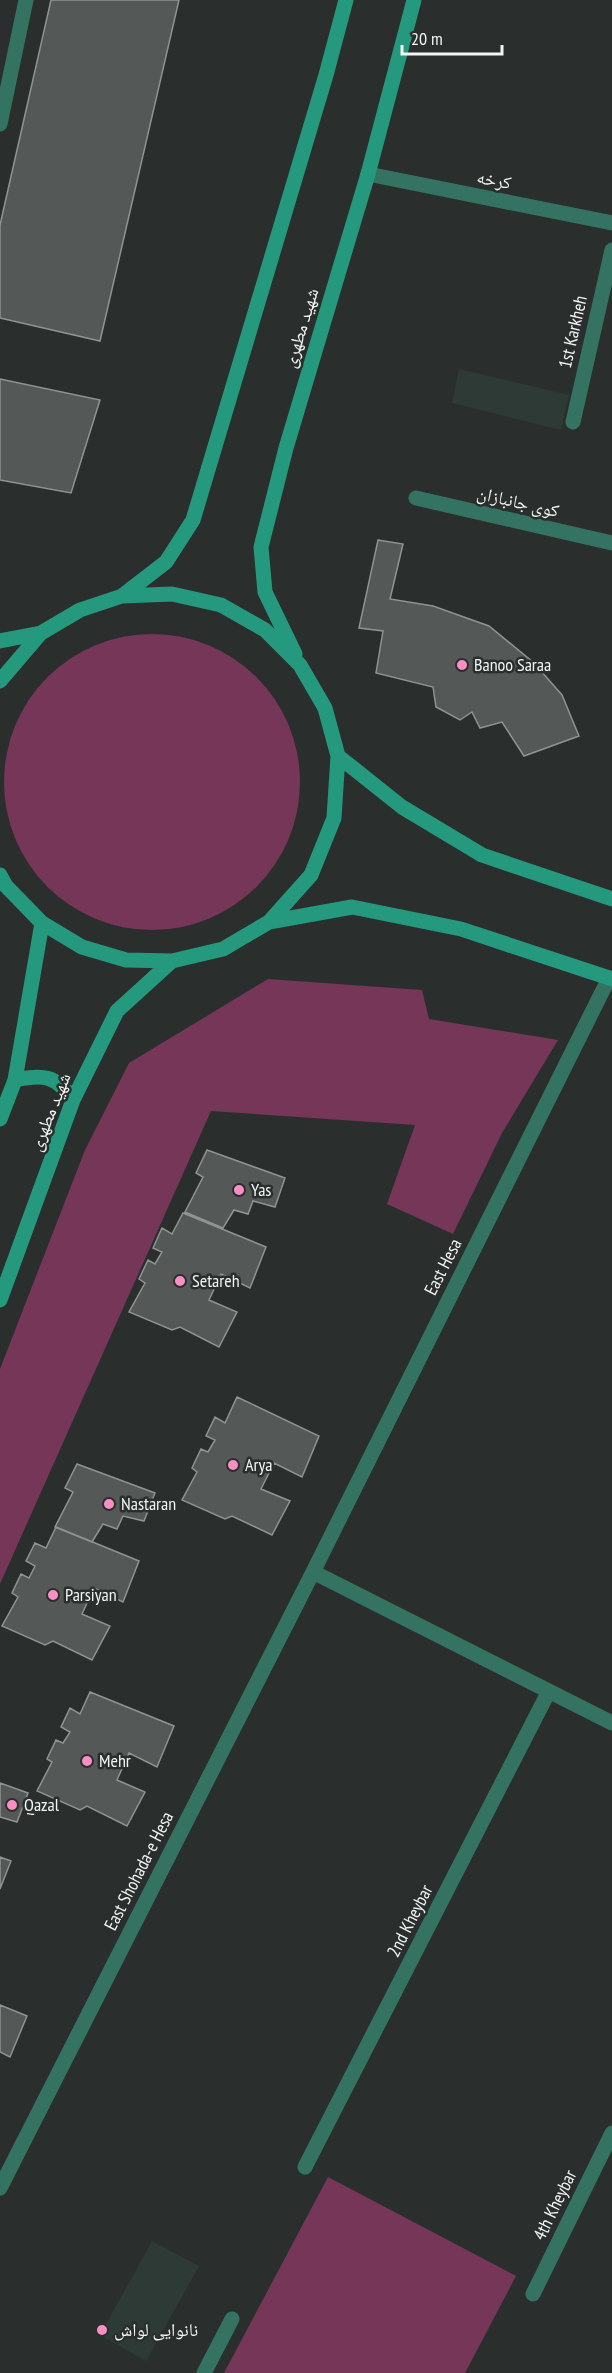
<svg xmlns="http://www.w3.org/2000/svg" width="612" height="2373" font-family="'PT Sans Narrow','Noto Naskh Arabic',sans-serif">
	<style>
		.built { fill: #2e3a36 }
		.green { fill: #763657 }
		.building { fill: #545957; stroke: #8d9491; stroke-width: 1.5 }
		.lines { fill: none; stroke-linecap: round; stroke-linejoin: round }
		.minor { stroke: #347361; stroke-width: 15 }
		.tertiary { stroke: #347361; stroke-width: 15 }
		.secondary { stroke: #25997d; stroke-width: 15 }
		.poi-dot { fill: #fb8fc4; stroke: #2a2f2e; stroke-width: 2 }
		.labels { text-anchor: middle; stroke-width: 5; stroke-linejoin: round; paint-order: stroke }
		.street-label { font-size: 18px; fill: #f1f5f3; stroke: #2a2f2e }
		.poi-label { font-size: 18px; fill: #f1f5f3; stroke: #2a2f2e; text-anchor: start }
	</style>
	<rect width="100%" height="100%" fill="#2a2f2e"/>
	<path class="built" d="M459 369 569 395 561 430 452 403Z
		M152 2241 199 2266 146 2361 100 2335Z"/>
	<path class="green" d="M4 782a148 148 0 1 1 296 0a148 148 0 1 1-296 0Z
		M268 979 422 990 429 1019 558 1040 502 1133 453 1234 387 1204 415 1125 211 1111 0 1584V1369L85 1150 129 1063Z
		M328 2177 516 2276 465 2373H224Z"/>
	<path class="building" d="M51 0H179L100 341 0 318V225Z
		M0 379 100 400 71 493 0 480Z
		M378 540 403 544 390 599 433 606 489 626 533 662 562 695 579 736 524 756 502 722 480 728 472 712 460 720 436 707 433 687 376 673 383 631 359 628Z
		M207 1150 285 1178 275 1207 253 1201 248 1214 234 1210 223 1228 185 1212 203 1177 196 1173Z
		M183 1213 266 1247 250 1288 221 1274 209 1300 237 1312 219 1347 180 1327 172 1330 129 1312 145 1283 139 1279 148 1260 155 1264 162 1252 153 1248 162 1228 172 1234Z
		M237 1397 319 1436 302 1477 274 1463 261 1489 290 1501 272 1535 232 1516 225 1519 182 1500 197 1472 192 1468 201 1449 208 1452 215 1440 206 1436 215 1417 225 1423Z
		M77 1464 155 1493 144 1521 123 1516 117 1529 103 1524 92 1542 55 1527 73 1492 65 1488Z
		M56 1527 139 1561 123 1602 94 1588 82 1614 110 1626 92 1660 53 1641 45 1645 2 1626 18 1597 12 1593 21 1574 29 1578 35 1566 26 1561 35 1543 46 1548Z
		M90 1692 174 1726 157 1767 129 1753 117 1780 145 1792 127 1826 87 1806 80 1810 37 1791 52 1762 47 1759 56 1740 63 1743 70 1732 61 1727 70 1708 80 1714Z
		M0 1783 28 1793 17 1822 0 1817Z
		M0 1857 11 1861 0 1889Z
		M0 2005 27 2016 10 2057 0 2052Z"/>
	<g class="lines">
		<path class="minor" d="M573 422 612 250
			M313 1572 612 1723
			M305 2167 548 1693
			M0 2188 313 1572 609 978
			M533 2294 612 2133
			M204 2373 232 2319"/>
		<path class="tertiary" d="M0 124 26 0
			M368 174 612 223
			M416 498 612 543"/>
		<path class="secondary" d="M122 596 166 562 193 520 326 75 346 0
			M0 641 41 633
			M295 654 265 592 261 547 286 448 368 174 414 0
			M0 681 41 633 80 610 122 596 172 594 221 605 265 630 300 665 325 708 338 756 334 818 311 875 269 922 223 949 172 961 126 960 82 947 42 923 6 886 0 875
			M338 756 402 807 482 855 612 899
			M269 922 352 907 461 929 612 979
			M15 1080C43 1074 56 1075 73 1100
			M0 1119 15 1080 42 923
			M0 1300 73 1100 117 1011 172 961"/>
	</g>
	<g class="poi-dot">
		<circle cx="462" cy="665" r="6"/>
		<circle cx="239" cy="1190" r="6"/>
		<circle cx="180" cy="1281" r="6"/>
		<circle cx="233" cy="1465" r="6"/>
		<circle cx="109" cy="1504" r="6"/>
		<circle cx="53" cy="1595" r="6"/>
		<circle cx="87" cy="1761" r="6"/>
		<circle cx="12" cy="1805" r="6"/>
		<circle cx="102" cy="2330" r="6"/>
	</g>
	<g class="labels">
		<g class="street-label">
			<text transform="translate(494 180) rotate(11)" y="6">کرخه</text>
			<text transform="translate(301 328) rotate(-73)" y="6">شهید مطهری</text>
			<text transform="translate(573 332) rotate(-77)" y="6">1st Karkheh</text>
			<text transform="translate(518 502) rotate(13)" y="6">کوی جانبازان</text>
			<text transform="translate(50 1112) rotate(-68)" y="6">شهید مطهری</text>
			<text transform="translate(443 1267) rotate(-63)" y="6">East Hesa</text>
			<text transform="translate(139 1871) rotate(-63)" y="6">East Shohada-e Hesa</text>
			<text transform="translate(410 1921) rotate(-63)" y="6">2nd Kheybar</text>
			<text transform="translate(555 2205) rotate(-64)" y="6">4th Kheybar</text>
		</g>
		<g class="poi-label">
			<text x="474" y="671">Banoo Saraa</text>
			<text x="251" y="1196">Yas</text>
			<text x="192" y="1287">Setareh</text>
			<text x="245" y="1471">Arya</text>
			<text x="121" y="1510">Nastaran</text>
			<text x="65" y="1601">Parsiyan</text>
			<text x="99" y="1767">Mehr</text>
			<text x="24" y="1811">Qazal</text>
			<text x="114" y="2336">نانوایی لواش</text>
		</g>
	</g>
	<path d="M402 45v9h100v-9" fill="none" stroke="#f1f5f3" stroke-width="3"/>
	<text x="411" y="45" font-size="18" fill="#f1f5f3" stroke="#2a2f2e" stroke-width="4.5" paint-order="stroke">20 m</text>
</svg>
